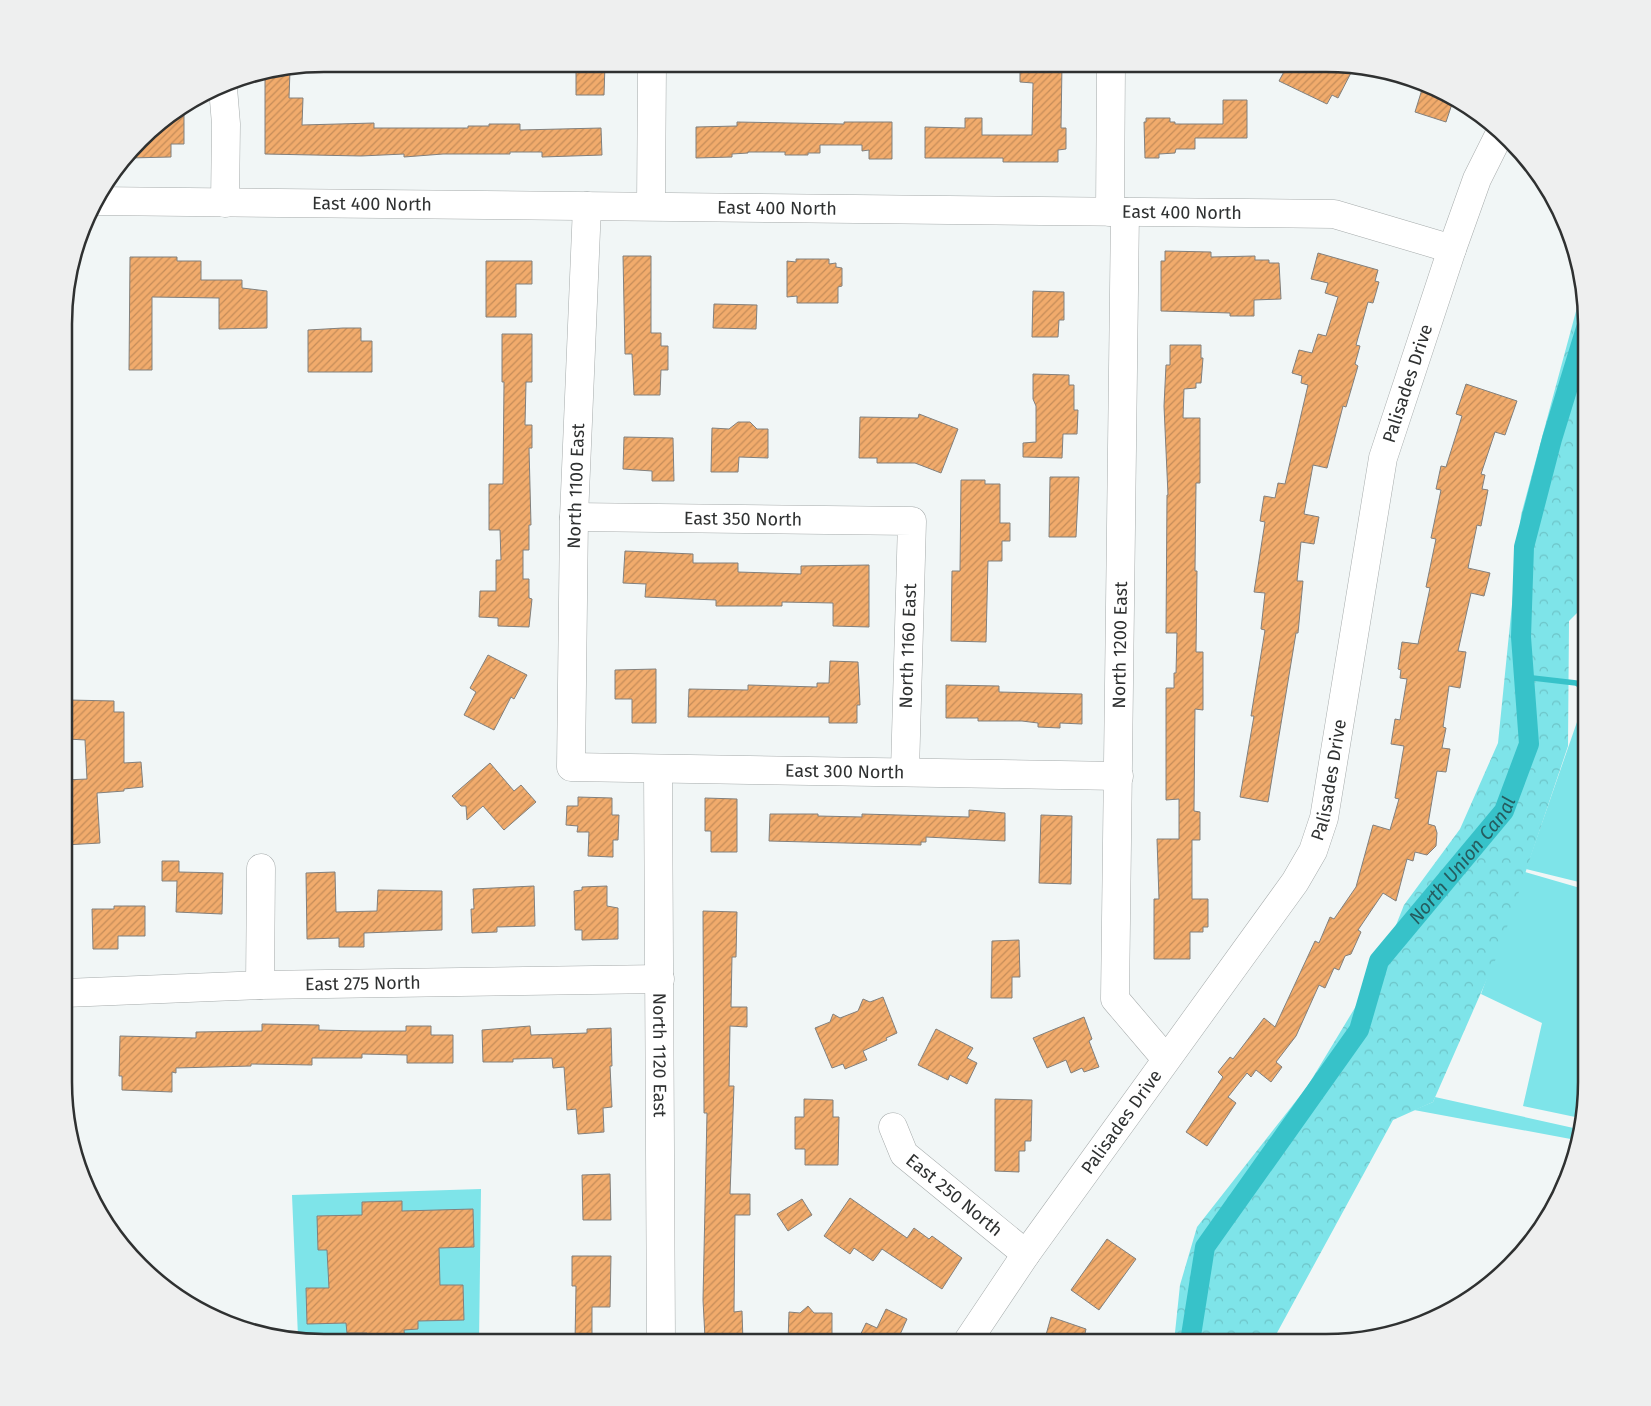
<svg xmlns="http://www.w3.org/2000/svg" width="1651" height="1406" font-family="'Fira Sans',sans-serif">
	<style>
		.green { fill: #7ee4e9 }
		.forest { fill: url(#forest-crowns) }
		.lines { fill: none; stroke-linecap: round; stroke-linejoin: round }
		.stream { stroke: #37c2c9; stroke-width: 5.5 }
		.canal { stroke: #37c2c9; stroke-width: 20 }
		.building { fill: url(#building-hatch); stroke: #82807d }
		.minor-casing { stroke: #a6abab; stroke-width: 29 }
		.minor { stroke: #fff; stroke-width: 28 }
		.labels { text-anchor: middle; stroke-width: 4.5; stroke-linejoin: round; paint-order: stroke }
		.street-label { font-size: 18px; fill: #2f3131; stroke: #fff }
		.water-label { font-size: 19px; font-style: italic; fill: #255c5f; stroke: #fff }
		.rim { fill: none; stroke: #2f3131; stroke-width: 2.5 }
	</style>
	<defs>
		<pattern id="forest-crowns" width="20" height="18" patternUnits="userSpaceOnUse" patternTransform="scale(1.25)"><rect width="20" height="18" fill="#7ee4e9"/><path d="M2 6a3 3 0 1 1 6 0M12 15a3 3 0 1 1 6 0" fill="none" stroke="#6dc4c8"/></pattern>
		<pattern id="building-hatch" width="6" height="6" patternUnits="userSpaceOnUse" patternTransform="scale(1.25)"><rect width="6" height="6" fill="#f1ab6c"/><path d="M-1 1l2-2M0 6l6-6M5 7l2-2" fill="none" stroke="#c48c59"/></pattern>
	</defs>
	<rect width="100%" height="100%" fill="#f1f6f6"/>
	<path class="green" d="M1577 722 1587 725V884L1526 869Z
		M1525 872 1587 890V1081L1580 1118 1523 1106 1542 1023 1481 994Z
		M1435 1097 1578 1129 1576 1140 1414 1110 1433 1102Z
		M481 1189 479 1342H325L298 1337 292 1195Z"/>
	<path class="forest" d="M1582 289 1587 307V603L1569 621 1568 746 1498 954 1433 1102 1393 1120 1272 1342H1174L1180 1285 1197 1227 1307 1087 1379 968 1404 905 1460 829 1498 743 1521 515Z"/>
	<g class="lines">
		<path class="stream" d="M1524 677 1576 683 1587 689"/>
		<path class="canal" id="s1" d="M1190 1342 1205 1247 1359 1030 1379 961 1504 811 1529 744 1521 637 1524 547 1552 439 1587 325"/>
	</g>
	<path class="building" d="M576 64H605L604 95H576Z
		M1062 64 1061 128H1066V149L1058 150V162H1003V158H925V127L965 128V118H982V135H1032L1033 83 1020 82V65Z
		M1288 64H1319L1336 70 1339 64 1354 67 1338 98 1332 95 1327 104 1279 81Z
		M290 70 289 98H303L302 125 374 123V128H468V126H489V124H520V130L601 128 602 155 542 157V152H510V154H443L404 157V154L361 156 265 154V74Z
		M1424 83 1453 101 1446 122 1415 112Z
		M1223 100H1247V138H1195V149H1176L1175 153 1159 154V158H1145L1144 122H1146V118H1170V122H1175V124H1223Z
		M184 110V144H171V157L129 158 153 128Z
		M737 122 844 124V122H892V159H869V150L862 151V145H820V153H808V155H785V152H748V153L732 154V157L696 158V127L737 126Z
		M1165 251 1211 252V257L1255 256V260H1269V263H1279L1281 299 1254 300V316H1230V313L1161 311V261H1165Z
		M1318 253 1378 270 1375 281 1379 282 1373 303 1368 302 1356 345 1360 346 1355 364 1358 366 1346 407 1343 406 1327 468 1313 465 1304 514 1319 517 1314 544 1301 542 1297 581H1303L1298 633H1296L1268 802 1240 797 1254 716H1251L1265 630 1261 629 1265 593 1254 592 1265 522 1260 521 1264 496 1275 498 1278 483 1285 484 1308 385 1301 383 1302 376 1292 373 1299 350 1312 353 1318 334 1326 336 1338 297 1325 293 1328 283 1311 279Z
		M623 256H651V333H661V346H668V370H661L660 395H634L632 354H625Z
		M130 257H177V261H201V280H242V288L267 291V328L219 329V298L152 297V370H129Z
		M796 259H829V264L836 263V267L842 268V286L838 287V303H797V296L787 297V261L796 262Z
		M486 261H532V284H516V317H486Z
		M1033 291 1064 292V320H1059L1058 337H1032Z
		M714 304 757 305 756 329 713 328Z
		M343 328H361V341H372V372H308V330Z
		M502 334H532V382H526L525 425H532V448H529L531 525H529V550H523V579H529V598L532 599 529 627 498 626V618L479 617 480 591H496V560H501L500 530H489V484H503L504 382H502Z
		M1170 345H1201V358H1203L1201 383H1196V388L1184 389 1183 418H1200V483H1196L1195 571H1197L1196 652H1203V710L1195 709 1194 811 1200 812V840H1192V899H1208V927H1203V932H1190V959H1154V899H1159L1157 839H1179V799L1166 800V688H1174V673H1176L1177 633H1166L1167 495H1168L1164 406 1166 365H1170Z
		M1033 374 1069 375V385H1074V410H1078L1077 434H1063L1062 458 1023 457V443L1036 442V406L1033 399Z
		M1466 384 1517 401 1505 435 1495 432 1481 474 1485 475 1482 489 1488 490 1481 526 1477 525 1468 568 1490 573 1484 596 1471 593 1458 651 1466 652 1460 688 1449 686 1443 727 1446 728 1442 748 1450 749 1446 772 1437 771 1428 824 1435 826 1437 833 1436 846 1427 855 1415 852 1413 861 1407 859 1396 901 1383 893 1358 930 1361 932 1351 954 1345 956 1339 970 1334 968 1325 988 1319 985 1296 1036 1276 1062 1282 1067 1271 1082 1256 1070 1251 1077 1247 1073 1228 1097 1236 1103 1207 1146 1186 1132 1223 1077 1218 1072 1230 1057 1233 1059 1264 1018 1275 1027 1315 941 1319 943 1330 917 1334 919 1356 887 1373 825 1390 830 1399 799 1395 798 1404 746 1391 744 1395 719 1400 720 1407 679 1400 678 1401 670 1398 669 1402 642 1418 644 1430 588 1426 587 1436 539 1431 538 1441 490 1436 489 1441 466 1446 467 1462 416 1456 414Z
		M919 414 958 429 941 473 915 463H877V458H859L860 417 918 418Z
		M738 422H750L757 429H768V458L739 457 738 472H711L712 428 729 429Z
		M624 437 673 438 674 481H652V471L623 469Z
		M1050 477H1079L1076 537H1049Z
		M961 480H985V484H1000V523H1010V541H1002V561H988L986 642 951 641 952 571H960Z
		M625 551 693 554V563H738V572L801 574V566L869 565V627L833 626V603L782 602V606H716V600L645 597 646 584 623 583Z
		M488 655 527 675 514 699 511 697 494 730 464 715 476 692 470 688Z
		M830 661 858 662 860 705H857V723H829V717H688L689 689 748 690V685L817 687V683H829Z
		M656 669V723H632V699H615V670Z
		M946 685 999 686V692L1082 694V724L1060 723V728L1038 727V723L1022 721H978V718H946Z
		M69 700 114 701V712H124V763L141 762 143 787 124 789V791L97 793 100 843 65 845V780L87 779 85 740 68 739Z
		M490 763 514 791 521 785 536 802 504 830 483 806 467 820 466 806H461L452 796Z
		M578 797 612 798V815H619L618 840H613V857L588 856 589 832H577L578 826 566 825 567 806H578Z
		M705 798 737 799V852H711V831H705Z
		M969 810 1005 813V841L926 837V842H921V845L769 841 770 814H818V816L862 817V814L969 817Z
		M1041 815 1072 816 1071 884 1039 883Z
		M162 861H179V872L223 873 222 914 176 912 177 881H162Z
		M335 872 336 912 377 911 378 890 442 891V930L364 933V947H339V938L307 939 306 873Z
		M534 886 535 926 497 927V932L472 933 471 909H474L473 889Z
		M607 886V906L618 908V939L582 940V930H575L574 891 582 890V887Z
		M114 906H145V936H118V949H93L92 909H114Z
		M703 911 737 912 736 957H732L731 1007H747V1027L730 1026 729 1086H734L730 1194H750V1215H735L734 1312 742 1311 743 1342H713V1337L705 1338 703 1300 707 1113H704Z
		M1019 940 1020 977H1012V998H991L992 941Z
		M883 997 897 1033 886 1038 887 1040 863 1051 867 1060 845 1069 843 1064 832 1068 815 1028 830 1022 833 1014 840 1018 858 1011 863 999 870 1002Z
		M1084 1017 1092 1039 1089 1041 1099 1067 1084 1072 1082 1068 1071 1073 1066 1060 1047 1068 1033 1038Z
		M262 1024 319 1025V1030L362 1031H406V1026H431V1035H453V1063H407V1055L362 1054V1058H312V1065L251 1064V1066L176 1068V1073L172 1072V1092L122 1090V1076H119L120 1036 196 1038V1032L262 1031Z
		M530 1026 531 1035 587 1033V1029L611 1028 612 1066H610L612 1107 603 1108 604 1132 578 1134 576 1109 567 1110 564 1067 553 1068 552 1058 513 1059V1062H483L482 1030Z
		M936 1029 973 1048 967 1058 977 1063 967 1084 950 1075 948 1080 918 1065Z
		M804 1099 833 1100V1117H839L838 1165H805V1149H795V1117H804Z
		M995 1099 1032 1100 1031 1141H1025V1151H1019V1172L995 1171Z
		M610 1174 611 1220H583L582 1175Z
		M850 1198 907 1238 914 1228 929 1239 932 1236 962 1258 942 1289 882 1249 873 1261 854 1248 850 1254 824 1236Z
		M802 1199 812 1215 788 1231 777 1214Z
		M402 1201V1211L473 1209 474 1247 439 1248 440 1285H463L464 1320 418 1321V1329L404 1330 405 1342H368L367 1333H347L346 1323 307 1324 306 1288H329L327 1250H318L317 1216 362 1215V1202Z
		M1107 1239 1136 1259 1099 1310 1071 1290Z
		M572 1256H611L610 1307H592V1342H575L576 1286H572Z
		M808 1306 814 1313H832V1342H788L789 1312 800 1313Z
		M886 1309 907 1319 898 1339 904 1342H857L866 1323 877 1328Z
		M1051 1317 1086 1329 1083 1342H1044Z"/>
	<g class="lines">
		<g class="minor-casing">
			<g id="minor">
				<path d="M223 88 226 124 225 203"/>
				<path id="s2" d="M96 201 1334 214 1452 249"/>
				<path id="s3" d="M587 206 574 517 571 767 1119 776"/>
				<path d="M651 206 652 64"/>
				<path d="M1110 212 1111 64"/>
				<path d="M1125 212 1115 999 1166 1059"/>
				<path id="s4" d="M574 517 912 521 905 771"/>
				<path id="s5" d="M658 769 661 1342"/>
				<path d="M260 985 261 868"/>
				<path id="s6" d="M65 993 260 985 660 979"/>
				<path id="s7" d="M893 1127 904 1154 1026 1254"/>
				<path id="s8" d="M967 1342 1026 1254 1295 882 1313 851 1324 818 1383 458 1452 249 1477 179 1500 133"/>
			</g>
		</g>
		<use href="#minor" class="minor"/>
	</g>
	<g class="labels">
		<g class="street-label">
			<text dy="6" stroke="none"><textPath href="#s2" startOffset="276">East 400 North</textPath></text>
			<text dy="6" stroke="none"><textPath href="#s2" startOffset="681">East 400 North</textPath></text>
			<text dy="6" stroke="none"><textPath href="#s2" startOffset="1086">East 400 North</textPath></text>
			<text dy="6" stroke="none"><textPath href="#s8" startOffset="1079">Palisades Drive</textPath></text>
			<text transform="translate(576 486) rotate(-88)" y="6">North 1100 East</text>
			<text dy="6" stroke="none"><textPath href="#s4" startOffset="169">East 350 North</textPath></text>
			<text transform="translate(1120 645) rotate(-89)" y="6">North 1200 East</text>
			<text transform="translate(908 646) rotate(-88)" y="6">North 1160 East</text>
			<text dy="6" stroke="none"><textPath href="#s3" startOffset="835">East 300 North</textPath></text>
			<text dy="6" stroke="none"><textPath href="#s8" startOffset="674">Palisades Drive</textPath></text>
			<text dy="6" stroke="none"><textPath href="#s6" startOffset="298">East 275 North</textPath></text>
			<text dy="6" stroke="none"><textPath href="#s5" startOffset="286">North 1120 East</textPath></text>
			<text dy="6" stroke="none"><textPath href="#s8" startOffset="269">Palisades Drive</textPath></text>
			<text dy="6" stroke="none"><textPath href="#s7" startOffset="94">East 250 North</textPath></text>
		</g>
		<g class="water-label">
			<text dy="7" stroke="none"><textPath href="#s1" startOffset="565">North Union Canal</textPath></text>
		</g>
	</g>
	<path d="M0 0H1651V1406H0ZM324 72H1326A252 252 0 0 1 1578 324V1082A252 252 0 0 1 1326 1334H324A252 252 0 0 1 72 1082V324A252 252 0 0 1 324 72Z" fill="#eeefef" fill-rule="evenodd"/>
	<path class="rim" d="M324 72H1326A252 252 0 0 1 1578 324V1082A252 252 0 0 1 1326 1334H324A252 252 0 0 1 72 1082V324A252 252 0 0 1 324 72Z"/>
</svg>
